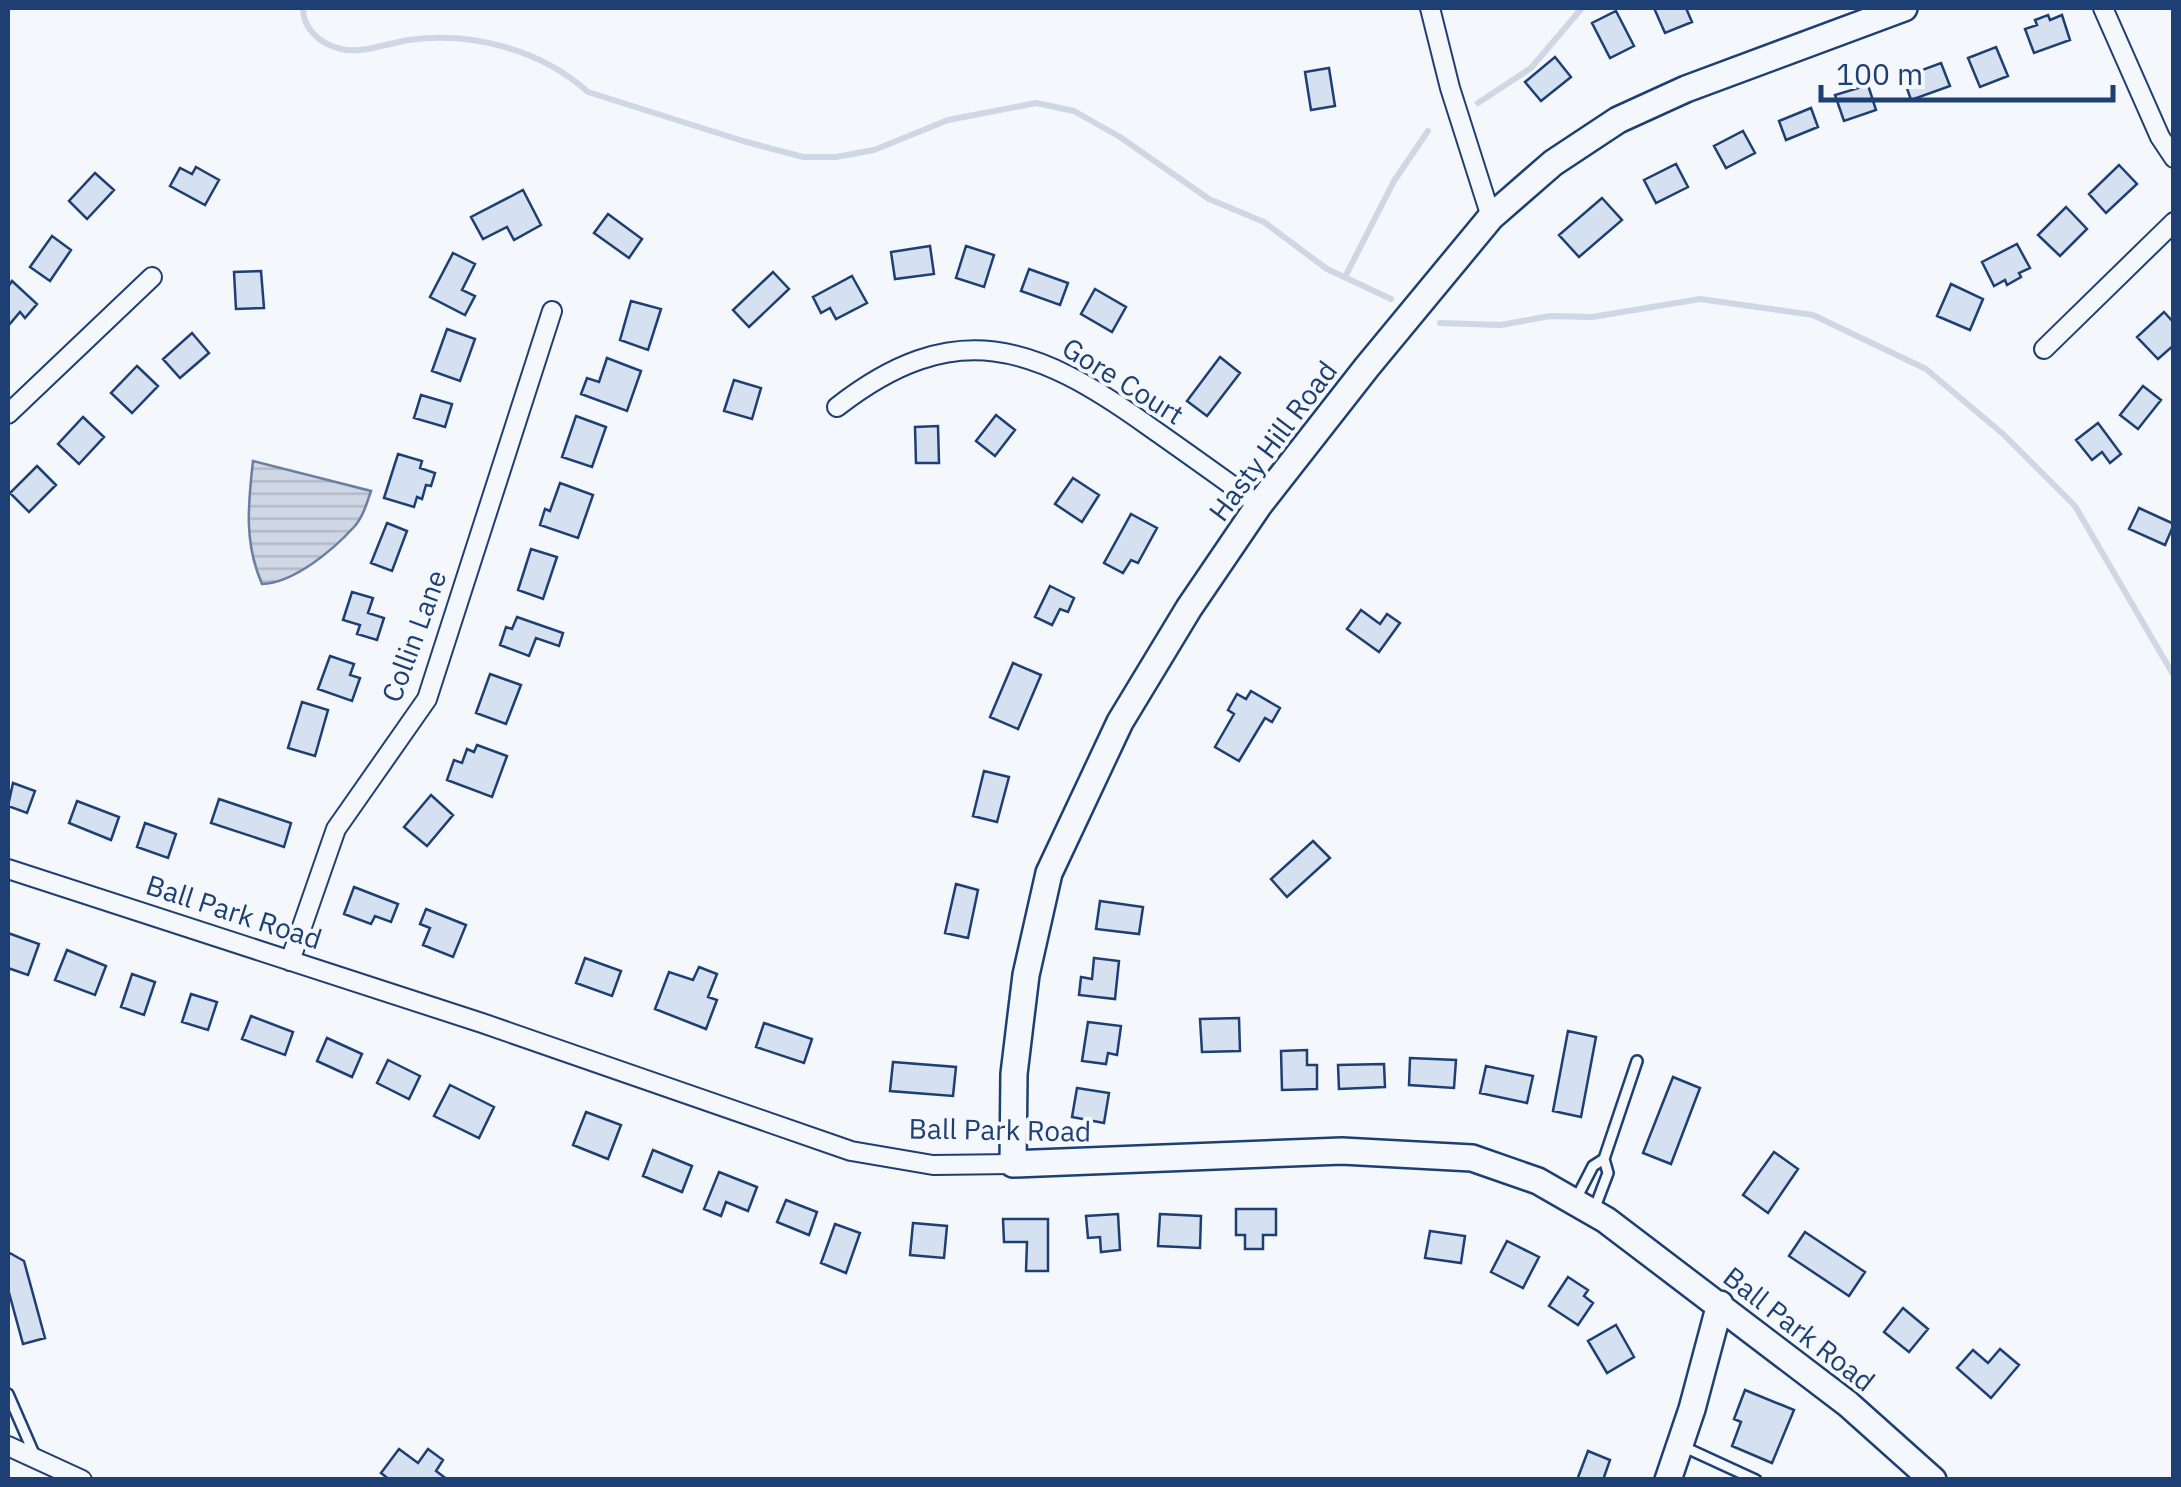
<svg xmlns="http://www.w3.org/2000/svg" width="2181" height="1487" font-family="'IBM Plex Sans',sans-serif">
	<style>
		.water { fill: url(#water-rules); stroke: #687fa3; stroke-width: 2.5 }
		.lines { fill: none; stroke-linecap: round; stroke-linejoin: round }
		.stream { stroke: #cfd7e4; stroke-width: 6 }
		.building { fill: #d5e0f0; stroke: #1d3f73; stroke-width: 2.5 }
		.lane-casing { stroke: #1d3f73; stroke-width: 14 }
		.street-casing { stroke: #1d3f73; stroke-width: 22 }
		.secondary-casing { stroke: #1d3f73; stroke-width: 30 }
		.lane { stroke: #f4f7fb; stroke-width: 9 }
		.street { stroke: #f4f7fb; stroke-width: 18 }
		.secondary { stroke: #f4f7fb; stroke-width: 25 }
		.labels { text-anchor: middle; stroke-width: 8; stroke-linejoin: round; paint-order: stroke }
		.street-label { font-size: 28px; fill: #1d3f73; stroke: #f4f7fb }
	</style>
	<defs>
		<pattern id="water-rules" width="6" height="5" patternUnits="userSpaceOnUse" patternTransform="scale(2.5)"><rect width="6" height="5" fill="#cfd7e4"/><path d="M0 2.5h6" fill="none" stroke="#b1bac7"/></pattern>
	</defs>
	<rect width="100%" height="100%" fill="#f4f7fb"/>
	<path class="water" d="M253 461 371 491C367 503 363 517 354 527 333 550 294 583 262 584 244 543 248 505 253 461Z"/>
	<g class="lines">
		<path class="stream" d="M303 8C303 30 321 44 341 49 361 54 389 43 409 40 472 31 541 50 588 92L743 141 803 157H836L874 150 948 120 1036 103 1074 111 1120 137 1209 199 1264 222 1327 269 1391 299
			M1478 103 1531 68 1582 8
			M1345 277 1394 181 1428 131
			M1440 323 1501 325 1550 316 1592 317 1700 299 1813 315 1926 369 2003 434 2075 506 2174 676
			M2174 721V738"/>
	</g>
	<path class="building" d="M1654 8H1686L1692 22 1665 33Z
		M1616 11 1634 46 1610 58 1592 23Z
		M2048 15 2050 20 2062 15 2070 40 2034 53 2025 29 2037 25 2035 20Z
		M1996 47 2008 76 1980 87 1968 58Z
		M1555 57 1571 77 1541 101 1525 82Z
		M1941 63 1950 86 1911 100 1903 77Z
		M1329 68 1335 106 1311 110 1305 72Z
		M1868 85 1876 110 1844 121 1835 95Z
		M1811 108 1818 127 1786 140 1779 121Z
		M1743 131 1755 153 1726 168 1714 146Z
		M1676 164 1688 187 1656 203 1644 180Z
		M2119 165 2137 184 2106 213 2089 194Z
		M196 167 219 180 205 205 170 186 180 168 192 174Z
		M95 173 114 190 87 219 69 201Z
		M523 190 541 225 514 240 507 227 483 239 471 217Z
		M1602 198 1622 220 1579 257 1559 235Z
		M2066 207 2087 229 2060 256 2038 235Z
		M608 214 642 239 629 258 594 233Z
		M52 236 71 250 50 281 30 267Z
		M2017 244 2030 268 2019 273 2021 277 2007 285 2005 280 1994 286 1982 262Z
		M930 246 934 274 895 279 891 252Z
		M966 246 994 255 984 287 956 278Z
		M453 253 475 264 462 290 475 296 465 315 430 297Z
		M1029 269 1068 283 1060 305 1021 291Z
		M261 271 264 308 236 309 234 272Z
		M773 272 789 289 749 327 733 310Z
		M852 276 867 303 836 319 830 308 821 313 813 297Z
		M12 281 37 304 25 318 20 312 8 326V287Z
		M1951 284 1983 299 1970 330 1937 316Z
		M1095 289 1126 307 1112 332 1081 314Z
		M631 301 661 309 648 350 620 340Z
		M2164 312 2174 323V345L2158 359 2137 337Z
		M447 329 475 339 460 381 432 371Z
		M192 333 209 353 180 378 163 359Z
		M1220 357 1240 373 1207 416 1187 401Z
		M607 358 641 371 627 411 581 394 587 378 599 382Z
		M137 366 158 386 132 413 111 393Z
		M734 380 761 388 752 419 724 411Z
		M2143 386 2161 400 2138 429 2120 415Z
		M421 395 452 404 445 427 414 418Z
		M996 415 1015 430 995 456 976 441Z
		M576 416 606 427 592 467 562 457Z
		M83 417 104 437 79 464 58 444Z
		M2098 423 2121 454 2110 463 2102 452 2092 460 2076 440Z
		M938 426 939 463H916L915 427Z
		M398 454 422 461 420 468 435 473 431 486 426 485 422 499 417 497 414 507 384 498Z
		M37 466 56 485 29 512 10 493Z
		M1073 478 1099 495 1082 522 1055 504Z
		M560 483 593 495 578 538 540 525 545 509 550 511Z
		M2139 508 2174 524 2165 545 2129 529Z
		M1131 514 1157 528 1138 563 1131 560 1123 573 1104 563Z
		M387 523 407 531 392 571 371 563Z
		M531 549 557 557 543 599 518 590Z
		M1050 586 1074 598 1068 612 1060 609 1052 625 1035 617Z
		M352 592 373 598 368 613 384 618 377 640 357 634 360 625 343 620Z
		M1361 610 1380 624 1387 614 1400 623 1379 652 1347 629Z
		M517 617 563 633 559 646 536 638 529 656 500 645 506 627 512 629Z
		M330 656 354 664 350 675 360 678 352 701 318 689Z
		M1013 663 1041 675 1018 729 990 717Z
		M490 674 521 685 506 724 476 713Z
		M1251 691 1280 708 1272 722 1265 718 1239 761 1215 747 1234 714 1228 710 1237 694 1246 699Z
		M302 702 328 710 315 756 288 748Z
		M477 745 507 756 492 797 447 780 454 760 462 763 467 749 474 752Z
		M984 771 1009 777 997 822 973 816Z
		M13 783 35 791 27 813 8 806Z
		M431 795 453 815 427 846 404 827Z
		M219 799 291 823 284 847 211 823Z
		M77 801 119 817 111 840 69 823Z
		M145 823 176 834 168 858 137 847Z
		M1313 841 1330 858 1287 897 1271 879Z
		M956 884 978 890 968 938 945 933Z
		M354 887 398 904 391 922 375 916 371 924 344 914Z
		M1100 901 1143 907 1139 934 1096 929Z
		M426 909 466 925 453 957 423 945 430 928 420 924Z
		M8 933 39 944 28 975 8 968Z
		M67 950 106 966 95 995 55 980Z
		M585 958 621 971 612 996 576 983Z
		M1094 958 1119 961 1115 999 1079 995 1081 977 1092 979Z
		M699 967 717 974 708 997 717 1000 706 1029 655 1009 669 972 693 980Z
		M132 974 155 982 144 1015 121 1007Z
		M191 994 217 1002 208 1030 182 1022Z
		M251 1016 293 1032 285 1055 242 1039Z
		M1239 1018 1240 1051 1202 1052 1200 1019Z
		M1088 1022 1121 1026 1117 1055 1108 1053 1106 1064 1082 1061Z
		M764 1023 812 1039 804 1063 756 1047Z
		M1568 1031 1596 1037 1581 1117 1553 1111Z
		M327 1038 362 1054 352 1077 317 1061Z
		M1307 1050V1065H1317V1089L1282 1090 1281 1051Z
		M1410 1058 1456 1060 1454 1088 1409 1085Z
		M388 1060 420 1076 409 1099 377 1083Z
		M893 1062 956 1067 953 1096 890 1091Z
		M1384 1064 1385 1087 1339 1089 1338 1065Z
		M1486 1066 1533 1076 1527 1103 1480 1093Z
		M1673 1077 1700 1088 1671 1164 1643 1153Z
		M450 1085 494 1107 479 1138 434 1116Z
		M1077 1088 1109 1093 1104 1123 1072 1117Z
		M586 1112 621 1125 608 1159 573 1145Z
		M653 1150 692 1166 682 1192 643 1176Z
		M1774 1152 1798 1169 1768 1213 1743 1195Z
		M719 1172 757 1187 748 1211 726 1202 721 1216 704 1209Z
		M786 1200 817 1212 809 1235 777 1222Z
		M1236 1209H1276V1235H1263V1249H1245V1235H1236Z
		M1118 1214 1120 1250 1101 1252 1100 1237 1088 1238 1086 1216Z
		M1160 1214 1201 1216 1200 1248 1158 1246Z
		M1003 1219H1048V1271H1026L1027 1242H1004Z
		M913 1223 947 1226 944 1258 910 1255Z
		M835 1224 860 1233 846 1273 821 1263Z
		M1430 1231 1465 1236 1461 1263 1425 1258Z
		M1805 1232 1865 1272 1849 1296 1789 1256Z
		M1507 1241 1539 1257 1523 1288 1491 1272Z
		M8 1252 24 1261 45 1338 23 1344 8 1289Z
		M1568 1277 1588 1290 1584 1296 1593 1303 1578 1325 1549 1306Z
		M1903 1308 1928 1329 1909 1352 1884 1332Z
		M1616 1325 1634 1357 1607 1373 1588 1341Z
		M2000 1349 2019 1365 1991 1398 1957 1368 1973 1350 1988 1363Z
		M1745 1390 1794 1410 1772 1463 1732 1446 1741 1422 1734 1419Z
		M399 1449 418 1463 428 1449 443 1460 436 1471 448 1480H390L381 1473Z
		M1588 1451 1610 1460 1603 1480H1577Z"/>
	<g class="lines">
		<g class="lane-casing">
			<path id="lane" d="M1575 1201 1593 1166 1604 1159
				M1594 1210 1608 1173 1604 1159 1637 1061
				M8 1394 35 1456
				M1682 1446 1756 1480"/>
		</g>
		<g class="street-casing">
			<path id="street" d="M1430 8 1450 88 1491 217
				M2103 8 2160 137 2174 158
				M2044 349 2174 222
				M837 407C955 315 1035 345 1147 425 1184 451 1222 478 1259 505
				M8 414 152 277
				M8 869 482 1023 851 1151 933 1165 1013 1164
				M290 961 336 829 427 699 552 311
				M8 1446 82 1480"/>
		</g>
		<g class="secondary-casing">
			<path id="secondary" d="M1904 8 1686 89 1618 120 1553 163 1491 217 1367 367 1259 505 1189 608 1120 722 1049 873 1026 975 1020 1024 1014 1074 1013 1164 1342 1151 1472 1158 1538 1181 1606 1220 1848 1404 1933 1480
				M1668 1480 1692 1409 1720 1304"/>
		</g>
		<use href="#lane" class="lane"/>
		<use href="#street" class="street"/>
		<use href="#secondary" class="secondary"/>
	</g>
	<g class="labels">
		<g class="street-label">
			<text transform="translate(1123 381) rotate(32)" y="10">Gore Court</text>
			<text transform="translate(1273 441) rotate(-53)" y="10">Hasty Hill Road</text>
			<text transform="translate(414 636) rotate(-70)" y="10">Collin Lane</text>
			<text transform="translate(234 912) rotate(18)" y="10">Ball Park Road</text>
			<text transform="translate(1000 1130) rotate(1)" y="10">Ball Park Road</text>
			<text transform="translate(1799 1329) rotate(38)" y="10">Ball Park Road</text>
		</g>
	</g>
	<rect width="2181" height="1487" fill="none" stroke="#1d3f73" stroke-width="20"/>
	<path d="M1821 85v15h292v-15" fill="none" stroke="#1d3f73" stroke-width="5"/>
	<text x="1836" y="85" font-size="30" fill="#1d3f73" stroke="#f4f7fb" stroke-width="8" paint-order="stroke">100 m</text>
</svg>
